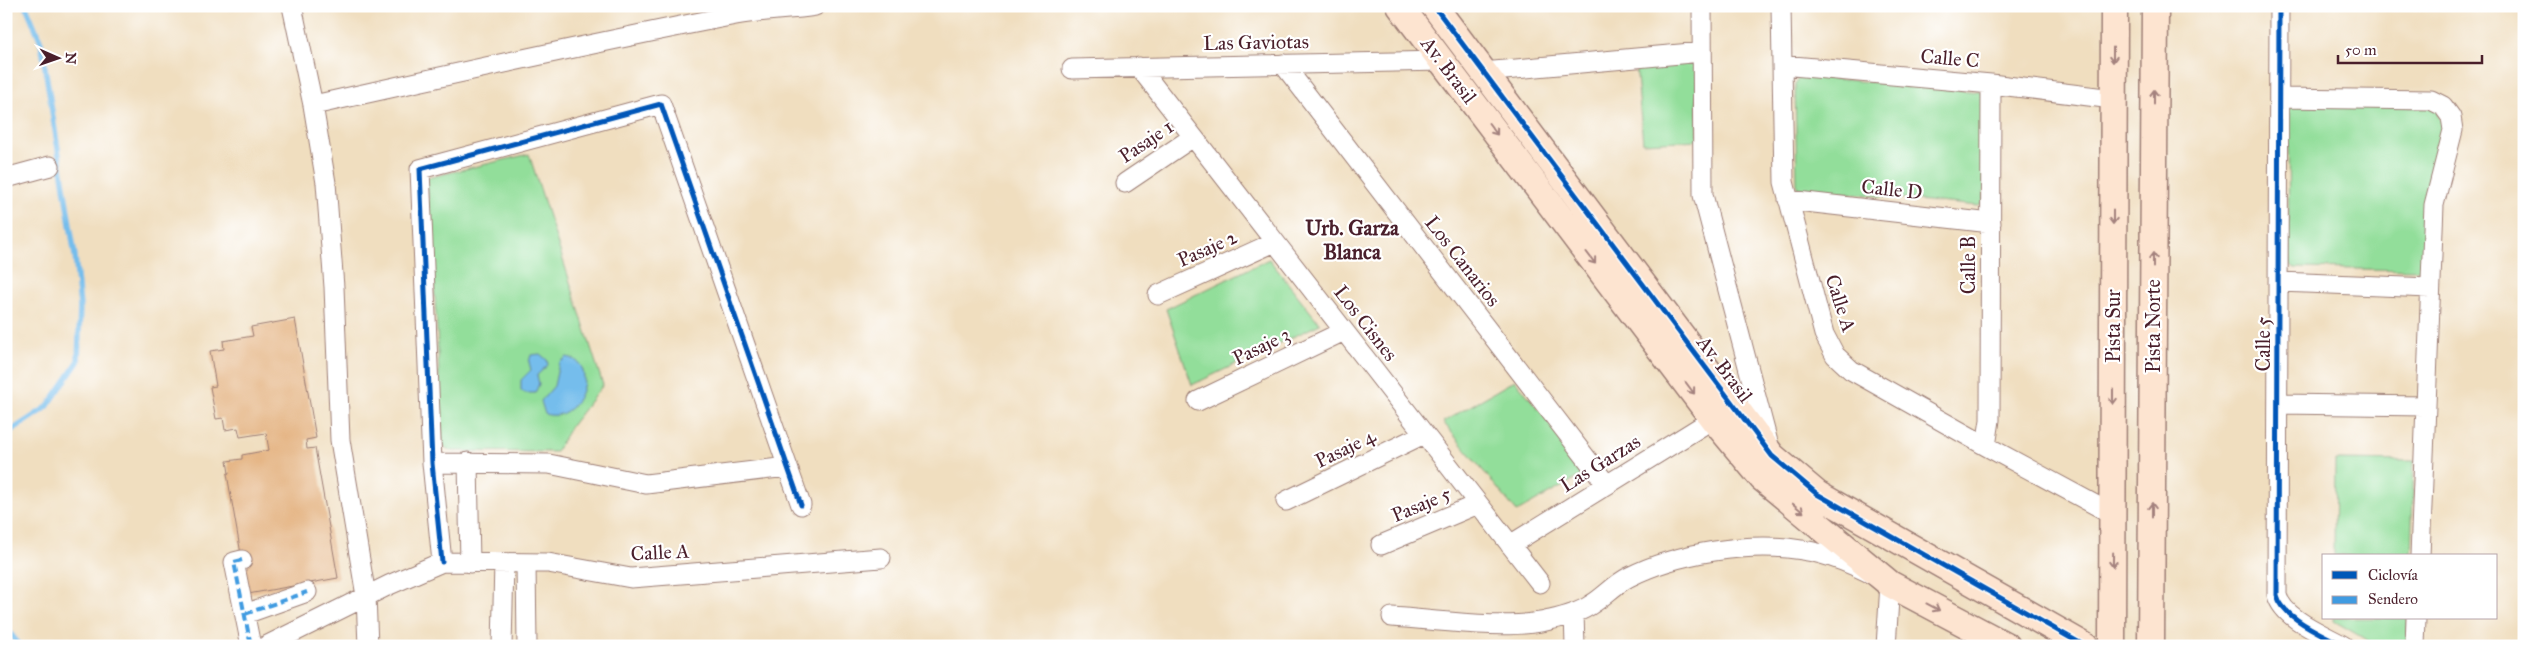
<svg xmlns="http://www.w3.org/2000/svg" width="2530" height="652" font-family="'IM FELL Great Primer',serif">
	<style>
		.green { fill: #92de9a; stroke: #6e7e62 }
		.water { fill: #74bdec; stroke: #5f6e8c }
		.lines { fill: none; stroke-linecap: round; stroke-linejoin: round }
		.stream { stroke: #74bdec; stroke-width: 5.5 }
		.building { fill: #e5b686 }
		.street-casing { stroke: #9d7e75; stroke-width: 21 }
		.secondary-casing { stroke: #9d7e75; stroke-width: 29 }
		.street { stroke: #fff; stroke-width: 19 }
		.secondary { stroke: #fde4d0; stroke-width: 26 }
		.quiet { stroke: #409be1; stroke-width: 4; stroke-dasharray: 8 4; stroke-linecap: butt }
		.cycleway-casing { stroke: #fff; stroke-width: 8 }
		.cycleway { stroke: #0057b8; stroke-width: 5 }
		.oneway { stroke: #a4827e }
		.labels { text-anchor: middle; stroke-width: 4.5; stroke-linejoin: round; paint-order: stroke }
		.street-label { font-size: 20px; fill: #4a1f2b; stroke: #fff }
		.neighbourhood-label { font-size: 21px; font-weight: bold; fill: #4a1f2b; stroke: #fff }
	</style>
	<rect width="100%" height="100%" fill="#fff"/>
	<filter id="ink" filterUnits="userSpaceOnUse"><feTurbulence type="fractalNoise" baseFrequency=".02" numOctaves="2"/><feDisplacementMap in="SourceGraphic" scale="10" xChannelSelector="R" yChannelSelector="G"/><feConvolveMatrix kernelMatrix="1 2 1 2 8 2 1 2 1" color-interpolation-filters="sRGB"/></filter>
	<filter id="wash" filterUnits="userSpaceOnUse"><feTurbulence type="fractalNoise" baseFrequency=".0096" numOctaves="4" result="noise"/><feDisplacementMap in="SourceGraphic" scale="20" xChannelSelector="R" yChannelSelector="G"/><feGaussianBlur stdDeviation="1.12" result="paint"/><feColorMatrix in="noise" values="0 0 0 0 0 0 0 0 0 0 0 0 0 0 0 0 0 1.4 0 .05"/><feComposite in="paint" operator="in"/></filter>
	<g filter="url(#wash)">
		<rect width="100%" height="100%" fill="#f0debf"/>
		<path class="green" d="M1696 57 1698 140 1643 143 1636 65Z
			M1803 76 1981 92 1984 94V203L1978 206 1797 188 1795 84 1798 79Z
			M2298 105 2428 106 2437 111 2446 127 2424 265 2419 270 2295 268 2289 264 2288 114 2291 108Z
			M529 154 603 385 571 426 556 452 451 451 443 446 442 443 437 329 427 178Z
			M1269 259 1320 324 1192 385 1166 309Z
			M1515 380 1589 471 1517 512 1443 422Z
			M2335 460 2414 461 2411 556H2334Z
			M2334 618H2408L2407 646H2377L2334 621Z"/>
		<path class="water" d="M540 354 547 360 548 365 537 375 539 384 535 393H525L521 390V380L531 370 529 362 531 355Z
			M567 357C601 363 579 425 545 414L541 401 554 386 559 363Z"/>
		<g class="lines">
			<path class="stream" d="M6 434 47 407 78 362 80 306 75 256 41 42 26 6
				M6 628 20 646"/>
		</g>
		<g id="blocks">
			<path class="building" d="M295 319 316 438 306 440 307 449 315 448 338 578 248 594 227 474 229 473 227 461 242 459V455L269 450 266 433 240 437 238 428 225 430 223 418 216 419 210 387 216 386 210 351 224 349 223 341 253 336 251 327Z"/>
		</g>
	</g>
	<g filter="url(#ink)">
		<use href="#blocks" fill-opacity="0" stroke="#9d7e75" stroke-width="1"/>
		<g class="lines">
			<g class="street-casing">
				<path id="street" d="M292 6 313 105 326 183 334 287 340 440 366 596 368 646
					M1702 6 1703 195 1769 446
					M1781 6 1784 182 1824 334 1835 355 1851 370 1986 446 2114 515
					M2279 6 2277 595C2283 619 2323 634 2344 646
					M1283 64 1607 485
					M1782 65 1991 84 2113 99
					M1139 67 1540 583
					M1072 69 1442 61
					M1483 72 1702 52
					M2279 98 2431 100 2443 106 2451 117 2453 130 2434 205 2420 556
					M313 105C454 74 595 42 736 15 762 10 789 10 815 6
					M6 178 50 166
					M1125 183 1193 137
					M1788 200 1991 223
					M2278 282 2430 288
					M1158 295 1275 242
					M1198 401 1344 331
					M2278 404 2425 406
					M1986 446 1990 420 1991 84
					M468 462 470 563
					M432 463 549 464 646 484 787 467
					M1286 501 1424 434
					M1381 545 1478 504
					M1510 545 1713 419
					M242 560 234 562 251 646
					M442 562 432 463 420 169 661 104 801 505
					M526 563 527 646
					M1574 613 1575 646
					M245 614 307 592
					M1392 617C1437 620 1507 631 1550 620 1564 617 1581 612 1592 604 1605 596 1615 584 1629 577 1676 553 1750 541 1802 550 1832 554 1864 569 1890 584L1886 646
					M266 646 389 585 442 562 548 563 631 578 881 558
					M502 646 504 563
					M2415 646 2416 618"/>
			</g>
			<g class="secondary-casing">
				<path id="secondary" d="M1400 6 1713 419 1762 478 1890 584 2007 646
					M1434 6 1772 456 1817 494 2085 646
					M2112 646 2114 6
					M2151 646 2155 6"/>
			</g>
			<use href="#street" class="street"/>
			<use href="#secondary" class="secondary"/>
			<path class="quiet" d="M242 560 234 562 251 646
				M245 614 307 592"/>
			<g class="cycleway-casing">
				<path id="cycleway" d="M1434 6 1772 456 1817 494 2085 646
					M2279 6 2277 595C2283 619 2323 634 2344 646
					M442 562 432 463 420 169 661 104 801 505"/>
			</g>
			<use href="#cycleway" class="cycleway"/>
		</g>
		<defs><path id="oneway-shaft" d="M-6 0H5M1.5-3L5.5 0L1.5 3" fill="none" stroke-width="1.6" stroke-linecap="round" stroke-linejoin="round" transform="scale(1.25)"/></defs>
		<g class="oneway">
			<use href="#oneway-shaft" transform="translate(2113 55) rotate(90)"/>
			<use href="#oneway-shaft" transform="translate(2154 97) rotate(-90)"/>
			<use href="#oneway-shaft" transform="translate(1493 129) rotate(53)"/>
			<use href="#oneway-shaft" transform="translate(2113 217) rotate(90)"/>
			<use href="#oneway-shaft" transform="translate(1591 258) rotate(53)"/>
			<use href="#oneway-shaft" transform="translate(2153 260) rotate(-90)"/>
			<use href="#oneway-shaft" transform="translate(1690 388) rotate(53)"/>
			<use href="#oneway-shaft" transform="translate(2113 397) rotate(90)"/>
			<use href="#oneway-shaft" transform="translate(1798 508) rotate(39)"/>
			<use href="#oneway-shaft" transform="translate(2152 510) rotate(-90)"/>
			<use href="#oneway-shaft" transform="translate(2113 560) rotate(91)"/>
			<use href="#oneway-shaft" transform="translate(1933 607) rotate(28)"/>
		</g>
	</g>
	<g class="labels">
		<g class="street-label">
			<text transform="translate(1256 42) rotate(-1)" y="7">Las Gaviotas</text>
			<text transform="translate(1950 58) rotate(5)" y="7">Calle C</text>
			<text transform="translate(1449 70) rotate(53)" y="7">Av. Brasil</text>
			<text transform="translate(1146 141) rotate(-34)" y="7">Pasaje 1</text>
			<text transform="translate(1892 189) rotate(6)" y="7">Calle D</text>
			<text transform="translate(1207 248) rotate(-24)" y="7">Pasaje 2</text>
			<text transform="translate(1463 261) rotate(52)" y="7">Los Canarios</text>
			<text transform="translate(1968 265) rotate(-90)" y="7">Calle B</text>
			<text transform="translate(1841 303) rotate(72)" y="7">Calle A</text>
			<text transform="translate(1366 323) rotate(52)" y="7">Los Cisnes</text>
			<text transform="translate(2113 326) rotate(-90)" y="7">Pista Sur</text>
			<text transform="translate(2153 326) rotate(-90)" y="7">Pista Norte</text>
			<text transform="translate(2263 344) rotate(-90)" y="7">Calle 5</text>
			<text transform="translate(1261 346) rotate(-26)" y="7">Pasaje 3</text>
			<text transform="translate(1725 369) rotate(53)" y="7">Av. Brasil</text>
			<text transform="translate(1345 448) rotate(-26)" y="7">Pasaje 4</text>
			<text transform="translate(1600 463) rotate(-32)" y="7">Las Garzas</text>
			<text transform="translate(1421 504) rotate(-23)" y="7">Pasaje 5</text>
			<text transform="translate(660 552) rotate(-3)" y="7">Calle A</text>
		</g>
		<g class="neighbourhood-label">
			<text x="1352" y="235">Urb. Garza<tspan x="1352" dy="24">Blanca</tspan></text>
		</g>
	</g>
	<rect width="2530" height="652" fill="none" stroke="#fff" stroke-width="25"/>
	<rect x="2322" y="554" width="175" height="65" fill="#ffffff" stroke="#b7a5aa"/>
	<rect x="2332" y="571" width="25" height="8" fill="#0057b8" stroke="#b7a5aa"/>
	<text x="2368" y="580" font-size="15" fill="#4a1f2b">Ciclovía</text>
	<rect x="2332" y="596" width="25" height="8" fill="#409be1" stroke="#b7a5aa"/>
	<text x="2368" y="604" font-size="15" fill="#4a1f2b">Sendero</text>
	<g transform="translate(58 58) rotate(92)" stroke="#ffffff" stroke-width="4" paint-order="stroke">
	<path d="M0-4L9 19L0 12L-9 19Z" fill="#4a1f2b"/>
	<text y="-8" font-size="14" font-weight="bold" text-anchor="middle" fill="#4a1f2b">N</text>
	</g>
	<path d="M2338 55v8h144v-8" fill="none" stroke="#4a1f2b" stroke-width="2.5"/>
	<text x="2345" y="55" font-size="15" fill="#4a1f2b" stroke="#ffffff" stroke-width="4" paint-order="stroke">50 m</text>
</svg>
